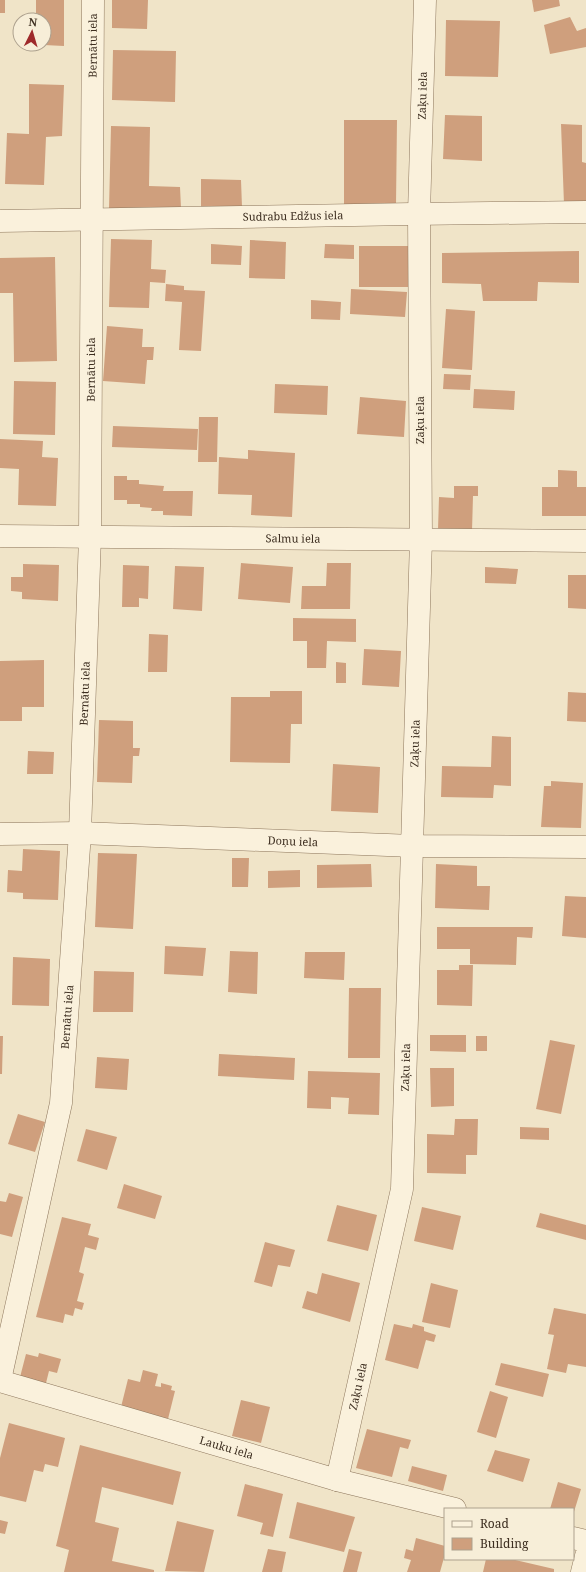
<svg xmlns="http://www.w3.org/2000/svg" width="586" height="1572" font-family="'Noto Serif',serif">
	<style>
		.building { fill: #cf9f7d }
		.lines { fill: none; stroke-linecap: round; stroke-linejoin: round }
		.minor-casing { stroke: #8d765c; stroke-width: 23 }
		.minor { stroke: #faf1dc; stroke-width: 22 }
		.labels { text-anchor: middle; stroke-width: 4; stroke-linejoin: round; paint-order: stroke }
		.street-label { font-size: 11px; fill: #3d2e20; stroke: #f7eed8 }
	</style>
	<rect width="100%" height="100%" fill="#f0e4c8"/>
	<path class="building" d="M0 0H5V13H0Z
		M36 0H64V46L44 45V20H36Z
		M112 0H148L147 29 112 28Z
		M532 0H559L560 6 534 12Z
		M570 17 577 31 586 28V47L550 54 544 25Z
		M446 20 500 21 498 77 445 76Z
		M113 50 176 51 175 102 112 100Z
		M29 84 64 85 62 136 46 137 44 185 5 184 7 133 29 134Z
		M445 115 482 116V161L443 159Z
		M344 120H397L396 205 344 206Z
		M561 124 582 125V162L586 163V204H564Z
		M111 126 150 127 149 186 180 187 181 208 109 209Z
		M201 179 241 180 242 207 201 209Z
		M111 239 152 240 151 269 166 270 165 283 150 282 149 308 109 307Z
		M250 240 286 242 285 279 249 278Z
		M211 244 242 246 241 265 211 264Z
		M325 244 354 245V259L324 258Z
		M359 246H408V287H359Z
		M579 251V283L538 282 537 301H483L481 284 442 283V253Z
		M55 257 57 361 14 362 13 293H0V258Z
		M166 284 184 286V290L205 291 201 351 179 350 182 302 165 301Z
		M351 289 407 292 405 317 350 314Z
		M311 300 341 302 340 320 311 319Z
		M446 309 475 311 472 370 442 368Z
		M107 326 143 329 142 347H154L153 360H147L145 384 103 381Z
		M444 374 471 375 470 390 443 389Z
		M14 381 56 382 55 435 13 434Z
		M275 384 328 386 327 415 274 413Z
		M474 389 515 391 514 410 473 408Z
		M360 397 406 401 404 437 357 434Z
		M199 417H218L217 462H198Z
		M113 426 198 429 197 450 112 447Z
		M0 439 43 441 42 457 58 458 56 506 18 505 19 469 0 468Z
		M248 450 295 453 292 517 251 515 252 495 218 494 219 457 248 459Z
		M558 470 577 471V487H586V516H542V487H558Z
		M114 476H127V480H139V484L164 486 163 491H193L192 516 163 515V511H151L152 508 140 507V504H127V500H114Z
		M454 486H478V496H473L472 531 438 530 439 497 454 498Z
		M241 563 293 567 290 603 238 599Z
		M327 563H351L350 609H301L302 586H326Z
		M23 564 59 565 58 601 22 599V592L11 591V577H23Z
		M123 565 149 566 148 599 139 598V607H122Z
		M175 566 204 567 202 611 173 609Z
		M485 567 518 569 516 584 485 583Z
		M568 575H586V609L568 608Z
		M293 618 356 619V642L327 641 326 668H307V641H293Z
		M149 634 168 635 167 672H148Z
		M364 649 401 651 399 687 362 685Z
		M44 660V707H22V721H0V661Z
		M336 662 346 663V683H336Z
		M270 691H302V724H291L290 763 230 762 231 697H270Z
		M568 692 586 693V722L567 721Z
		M99 720 133 721V748H140L139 756H133L132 783 97 782Z
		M492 736 511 737V786L494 785 493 798 441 797 442 766 491 767Z
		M28 751 54 752 53 774H27Z
		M333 764 380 767 378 813 331 811Z
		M551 781 583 783 581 828 541 827 544 786H551Z
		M23 849 60 851 58 900 23 899V893L7 892 8 870 22 871Z
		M98 853 137 854 133 929 95 927Z
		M232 858H249L248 887H232Z
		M371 864 372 887 317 888V865Z
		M436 864 477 866V886H490L489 910 435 908Z
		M300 870V887L268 888V871Z
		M565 896 586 897V938L562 936Z
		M437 927H533L532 938 517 937 516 965 470 964V949H437Z
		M165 946 206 948 203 976 164 974Z
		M230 951 258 952 257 994 228 992Z
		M305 952H345L344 980 304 978Z
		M13 957 50 959 49 1006 12 1005Z
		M459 965H473L472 1006 437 1005V970H459Z
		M94 971 134 972 133 1012H93Z
		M349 988H381L380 1058H348Z
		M430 1035H466V1052L430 1051Z
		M0 1036H3L2 1074H0Z
		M476 1036H487V1051H476Z
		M550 1040 575 1045 561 1114 536 1109Z
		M219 1054 295 1058 294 1080 218 1076Z
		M97 1057 129 1059 127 1090 95 1088Z
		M430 1068H454V1106L431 1107Z
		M308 1071 380 1073 379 1115 348 1114 349 1098 331 1097V1109L307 1108Z
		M18 1114 45 1122 35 1152 8 1144Z
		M455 1119H478L477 1155H466V1174L427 1173V1134L454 1135Z
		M520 1127 549 1128V1140L520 1139Z
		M86 1129 117 1137 107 1170 77 1161Z
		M124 1184 162 1196 155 1219 117 1208Z
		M9 1193 23 1197 12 1237 0 1234V1201L6 1202Z
		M337 1205 377 1215 368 1251 327 1241Z
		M422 1207 461 1216 453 1250 414 1241Z
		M540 1213 586 1225V1240L536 1227Z
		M62 1217 91 1224 88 1235 99 1238 96 1250 85 1247 79 1272 84 1274 77 1301 84 1303 82 1310 75 1308 73 1316 65 1314 63 1323 36 1317Z
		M265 1242 295 1250 290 1267 278 1265 272 1287 254 1282Z
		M322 1273 360 1283 350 1322 302 1308 307 1291 317 1294Z
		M431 1283 458 1290 450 1328 422 1322Z
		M554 1308 586 1314V1367L568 1364 566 1373 547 1369 554 1335 548 1334Z
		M394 1324 412 1328 413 1324 424 1327V1331L436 1335 434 1342 426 1340 418 1369 385 1360Z
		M39 1353 61 1359 57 1373 49 1371 45 1387 19 1381 26 1354 38 1357Z
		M501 1363 549 1374 543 1397 495 1385Z
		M143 1370 158 1374 155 1386 161 1387V1383L172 1386 171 1390 175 1391 168 1419 121 1407 128 1379 140 1382Z
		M490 1391 508 1397 496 1438 477 1432Z
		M241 1400 270 1407 261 1443 232 1436Z
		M9 1423 65 1438 58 1467 45 1464 43 1472 34 1470 26 1502 0 1496V1458Z
		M367 1429 411 1440 408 1449 400 1447 392 1477 356 1468Z
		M80 1445 181 1472 173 1505 102 1487 95 1522 119 1528 112 1561 154 1570V1572H64L69 1550 56 1546Z
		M495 1450 530 1459 523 1482 487 1471Z
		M412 1466 447 1475 443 1491 408 1481Z
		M558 1482 581 1489 573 1515V1509H550Z
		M245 1484 283 1494 273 1537 260 1534 263 1523 237 1516Z
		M297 1502 355 1517 344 1552 289 1538Z
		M0 1520 8 1522 5 1534 0 1533Z
		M177 1521 214 1530 204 1572 165 1571Z
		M416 1538 445 1546V1554L440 1572H407L411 1560 404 1558 406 1549 413 1551Z
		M268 1549 286 1552 282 1572H262Z
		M349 1549 362 1552 357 1572H343Z
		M486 1559H511L554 1569V1572H483Z"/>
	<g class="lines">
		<g class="minor-casing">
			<g id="minor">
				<path id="s1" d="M0 221 412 214 586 212"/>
				<path id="s2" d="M0 536 586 541"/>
				<path id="s3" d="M0 834 80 833 413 846 586 847"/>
				<path id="s4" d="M0 1380 61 1103 80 833 90 536 93 0"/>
				<path id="s5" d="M0 1381 337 1480 455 1509"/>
				<path id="s6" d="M337 1480 402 1189 421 539 419 214 425 0"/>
				<path d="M573 1538 586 1541"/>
				<path d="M582 1572 586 1556"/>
			</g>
		</g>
		<use href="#minor" class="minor"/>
	</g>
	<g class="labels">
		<g class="street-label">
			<text dy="4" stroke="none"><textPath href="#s4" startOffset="1342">Bernātu iela</textPath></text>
			<text dy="4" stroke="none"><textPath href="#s6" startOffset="1392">Zaķu iela</textPath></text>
			<text dy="4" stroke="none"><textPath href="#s1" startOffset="293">Sudrabu Edžus iela</textPath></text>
			<text dy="4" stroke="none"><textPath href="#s4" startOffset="1018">Bernātu iela</textPath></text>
			<text transform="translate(420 420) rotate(-90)" y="4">Zaķu iela</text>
			<text dy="4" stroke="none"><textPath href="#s2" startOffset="293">Salmu iela</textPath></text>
			<text dy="4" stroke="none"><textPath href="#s4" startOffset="694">Bernātu iela</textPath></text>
			<text dy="4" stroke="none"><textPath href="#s6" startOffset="744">Zaķu iela</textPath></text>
			<text dy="4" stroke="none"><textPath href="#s3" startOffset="293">Doņu iela</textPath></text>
			<text dy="4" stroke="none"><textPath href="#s4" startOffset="370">Bernātu iela</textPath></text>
			<text dy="4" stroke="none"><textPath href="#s6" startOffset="420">Zaķu iela</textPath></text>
			<text dy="4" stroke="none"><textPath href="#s6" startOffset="96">Zaķu iela</textPath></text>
			<text dy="4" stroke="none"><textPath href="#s5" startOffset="236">Lauku iela</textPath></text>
		</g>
	</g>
	<rect x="444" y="1508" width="130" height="52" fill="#f7eed8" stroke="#ada18e"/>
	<rect x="452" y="1521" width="20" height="6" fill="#faf1dc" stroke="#ada18e"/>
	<text x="480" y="1528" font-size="12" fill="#3d2e20">Road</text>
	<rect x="452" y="1538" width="20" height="12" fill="#cf9f7d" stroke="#ada18e"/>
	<text x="480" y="1548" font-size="12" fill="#3d2e20">Building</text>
	<g transform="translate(32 32) rotate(5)"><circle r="19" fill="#f7eed8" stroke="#ada18e"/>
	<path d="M0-3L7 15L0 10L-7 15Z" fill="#9e2a2b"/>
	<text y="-6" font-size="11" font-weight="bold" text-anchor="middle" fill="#3d2e20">N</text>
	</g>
</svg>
